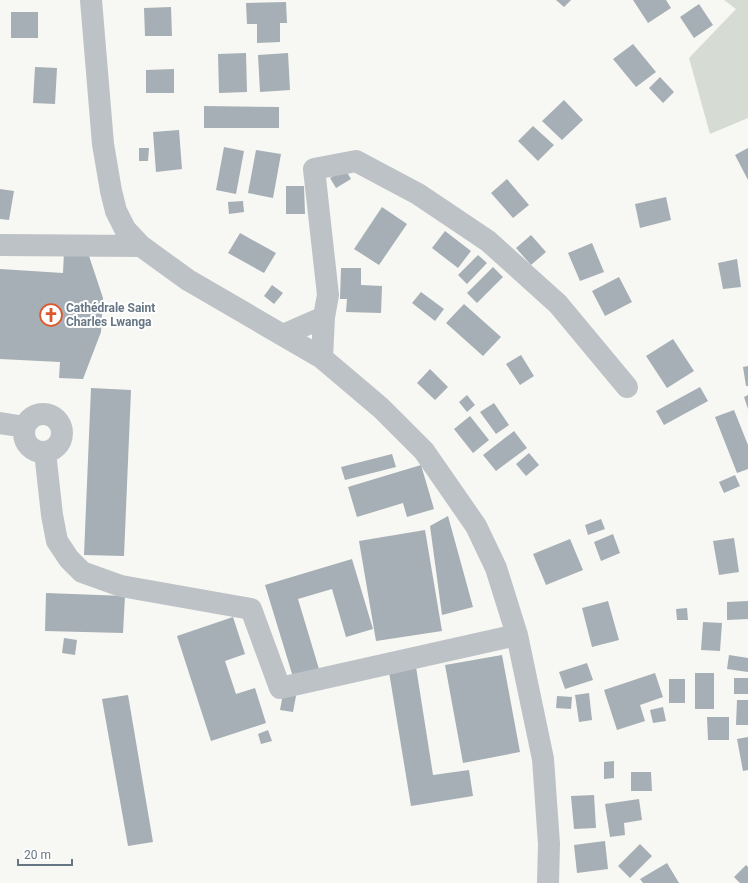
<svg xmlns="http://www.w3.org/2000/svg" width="748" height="883" font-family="Roboto,sans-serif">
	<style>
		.green { fill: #d6dbd3 }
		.building { fill: #a6afb5 }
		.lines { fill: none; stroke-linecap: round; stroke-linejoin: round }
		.minor { stroke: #bdc2c6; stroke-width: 22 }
		.labels { text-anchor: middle; stroke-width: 4; stroke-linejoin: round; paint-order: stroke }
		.poi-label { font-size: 12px; font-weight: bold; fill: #667684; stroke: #fff; text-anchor: start }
	</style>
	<rect width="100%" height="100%" fill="#f7f7f3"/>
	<path class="green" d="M724 0H748V118L710 134 689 58 736 9Z"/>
	<path class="building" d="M556 0H571L564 7Z
		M633 0H666L671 8 648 23Z
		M286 2 287 23H280V42L257 43V24H247L246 3Z
		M699 4 713 25 694 38 680 17Z
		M171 7 172 36H145L144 8Z
		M11 12H38V38H11Z
		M633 44 656 72 636 87 613 59Z
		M246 53 247 92 219 93 218 54Z
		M288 53 290 90 260 92 258 55Z
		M35 67 57 68 55 104 33 103Z
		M174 69V93H146V70Z
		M660 77 674 92 663 103 649 88Z
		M564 100 583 120 562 140 542 121Z
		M204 106 279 107V128H204Z
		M533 126 554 145 538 161 518 141Z
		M179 130 182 169 156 172 153 132Z
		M224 147 244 151 236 194 216 190Z
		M139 148H149L148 161H139Z
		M748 148V180L735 155Z
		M256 150 281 154 273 198 248 193Z
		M345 169 351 179 336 188 330 178Z
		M507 179 529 205 513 218 491 193Z
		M286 186H304L305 214H286Z
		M0 189 14 191 9 220 0 219Z
		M666 197 671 220 640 228 635 204Z
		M243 201 244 212 229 214 228 202Z
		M382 207 407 224 379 265 354 249Z
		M445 231 471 251 458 268 432 248Z
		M240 233 276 253 264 273 228 253Z
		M531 235 546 252 531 265 516 248Z
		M592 243 604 272 580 281 568 253Z
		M64 252 88 253 103 298 101 332 83 379 59 378 60 362 0 359V269L63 273Z
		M478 255 487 263 467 284 458 275Z
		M737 259 741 287 723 289 718 263Z
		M493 267 503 277 477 303 467 293Z
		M341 268H361V285L382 286 381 313 346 312 347 299H340Z
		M619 277 632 302 605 316 592 291Z
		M272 285 283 293 274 304 264 296Z
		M421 292 444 309 435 321 412 303Z
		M464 304 501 337 483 356 446 323Z
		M673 339 694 371 667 388 646 356Z
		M521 355 534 376 520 385 506 364Z
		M748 366V386H746L743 367Z
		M430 369 448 387 435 400 417 383Z
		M700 387 708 401 664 425 656 411Z
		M91 388 131 390 124 556 84 555Z
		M467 395 475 405 467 412 459 402Z
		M748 395V409L744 397Z
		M494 403 509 425 496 434 480 412Z
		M734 410 748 445V469L737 473 715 417Z
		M470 416 489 440 473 453 454 429Z
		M514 431 527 448 496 471 483 455Z
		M529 453 539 465 526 476 516 464Z
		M392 454 396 467 345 480 341 467Z
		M421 465 434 509 407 517 403 503 357 517 348 487Z
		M735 475 740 486 724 493 719 482Z
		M448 516 473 607 442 615 430 526Z
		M601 519 605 529 588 535 585 525Z
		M425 530 442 631 376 641 359 541Z
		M613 534 620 553 601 561 594 542Z
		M734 538 739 572 719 575 713 541Z
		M570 539 583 570 546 585 533 554Z
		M352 559 373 629 346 637 332 589 298 599 319 669 293 677 265 585Z
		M46 593 125 596 123 633 45 631Z
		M608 601 619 640 592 647 582 608Z
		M748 601V619L727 620V602Z
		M687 608 688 620H677L676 609Z
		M233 617 245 654 225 661 236 694 255 688 266 723 211 741 177 636Z
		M703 622 722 623 720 651 701 650Z
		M64 638 77 640 75 655 62 653Z
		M502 655 520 752 463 763 445 665Z
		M729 655 748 658V672L727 669Z
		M587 663 593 680 565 689 559 672Z
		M416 667 433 775 469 770 473 796 411 806 389 672Z
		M655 673 663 697 640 705 645 721 617 730 604 690Z
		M695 673H714V709H695Z
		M734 678H748V694H734Z
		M669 679H685V703H669Z
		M589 693 592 720 579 722 575 695Z
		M283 694 296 696 293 712 280 710Z
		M128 695 153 842 128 846 102 699Z
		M557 696 572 697 571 709 556 708Z
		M737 700H748V725H736Z
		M663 707 666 721 653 723 650 710Z
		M707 717H729V740H708Z
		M268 730 272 741 261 744 258 734Z
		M748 737V770L743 771 737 739Z
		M614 761V778L604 779V762Z
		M631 772H651L652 791H631Z
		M594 795 596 828 574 829 571 796Z
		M639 799 642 820 624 823 625 835 610 837 605 804Z
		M605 841 608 869 577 873 574 845Z
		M640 844 652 856 630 878 618 866Z
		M667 863 679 883H643L640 879Z
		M746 865 748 867V883H740L734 877Z"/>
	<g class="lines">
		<path class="minor" d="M91 0 103 144 111 191 116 211 125 229 141 246 188 280 322 358 381 408 424 451 476 526 496 568 517 635 543 759 549 844 548 883
			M0 245 141 246
			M283 335 324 317
			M322 358 324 317 328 295 314 169 356 161 418 194 488 241 558 304 627 387
			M24 433a19 19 0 1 1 38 0a19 19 0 1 1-38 0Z
			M0 423 25 427
			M45 452 52 515 57 541 69 559 82 572 121 586 251 609 280 688 517 635"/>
	</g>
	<defs>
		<g id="church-ring" transform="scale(1.15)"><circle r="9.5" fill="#fff" stroke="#de572c" stroke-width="1.5"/><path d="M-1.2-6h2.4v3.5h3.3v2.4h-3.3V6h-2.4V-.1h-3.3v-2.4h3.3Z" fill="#de572c"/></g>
	</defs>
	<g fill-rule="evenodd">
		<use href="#church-ring" x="51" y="315"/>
	</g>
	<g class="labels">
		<g class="poi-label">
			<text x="66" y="312">Cathédrale Saint<tspan x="66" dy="14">Charles Lwanga</tspan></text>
		</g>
	</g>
	<path d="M18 859v6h54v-6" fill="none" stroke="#667684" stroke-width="2"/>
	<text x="24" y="859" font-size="12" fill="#667684" stroke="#ffffff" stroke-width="3" paint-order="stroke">20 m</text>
</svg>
